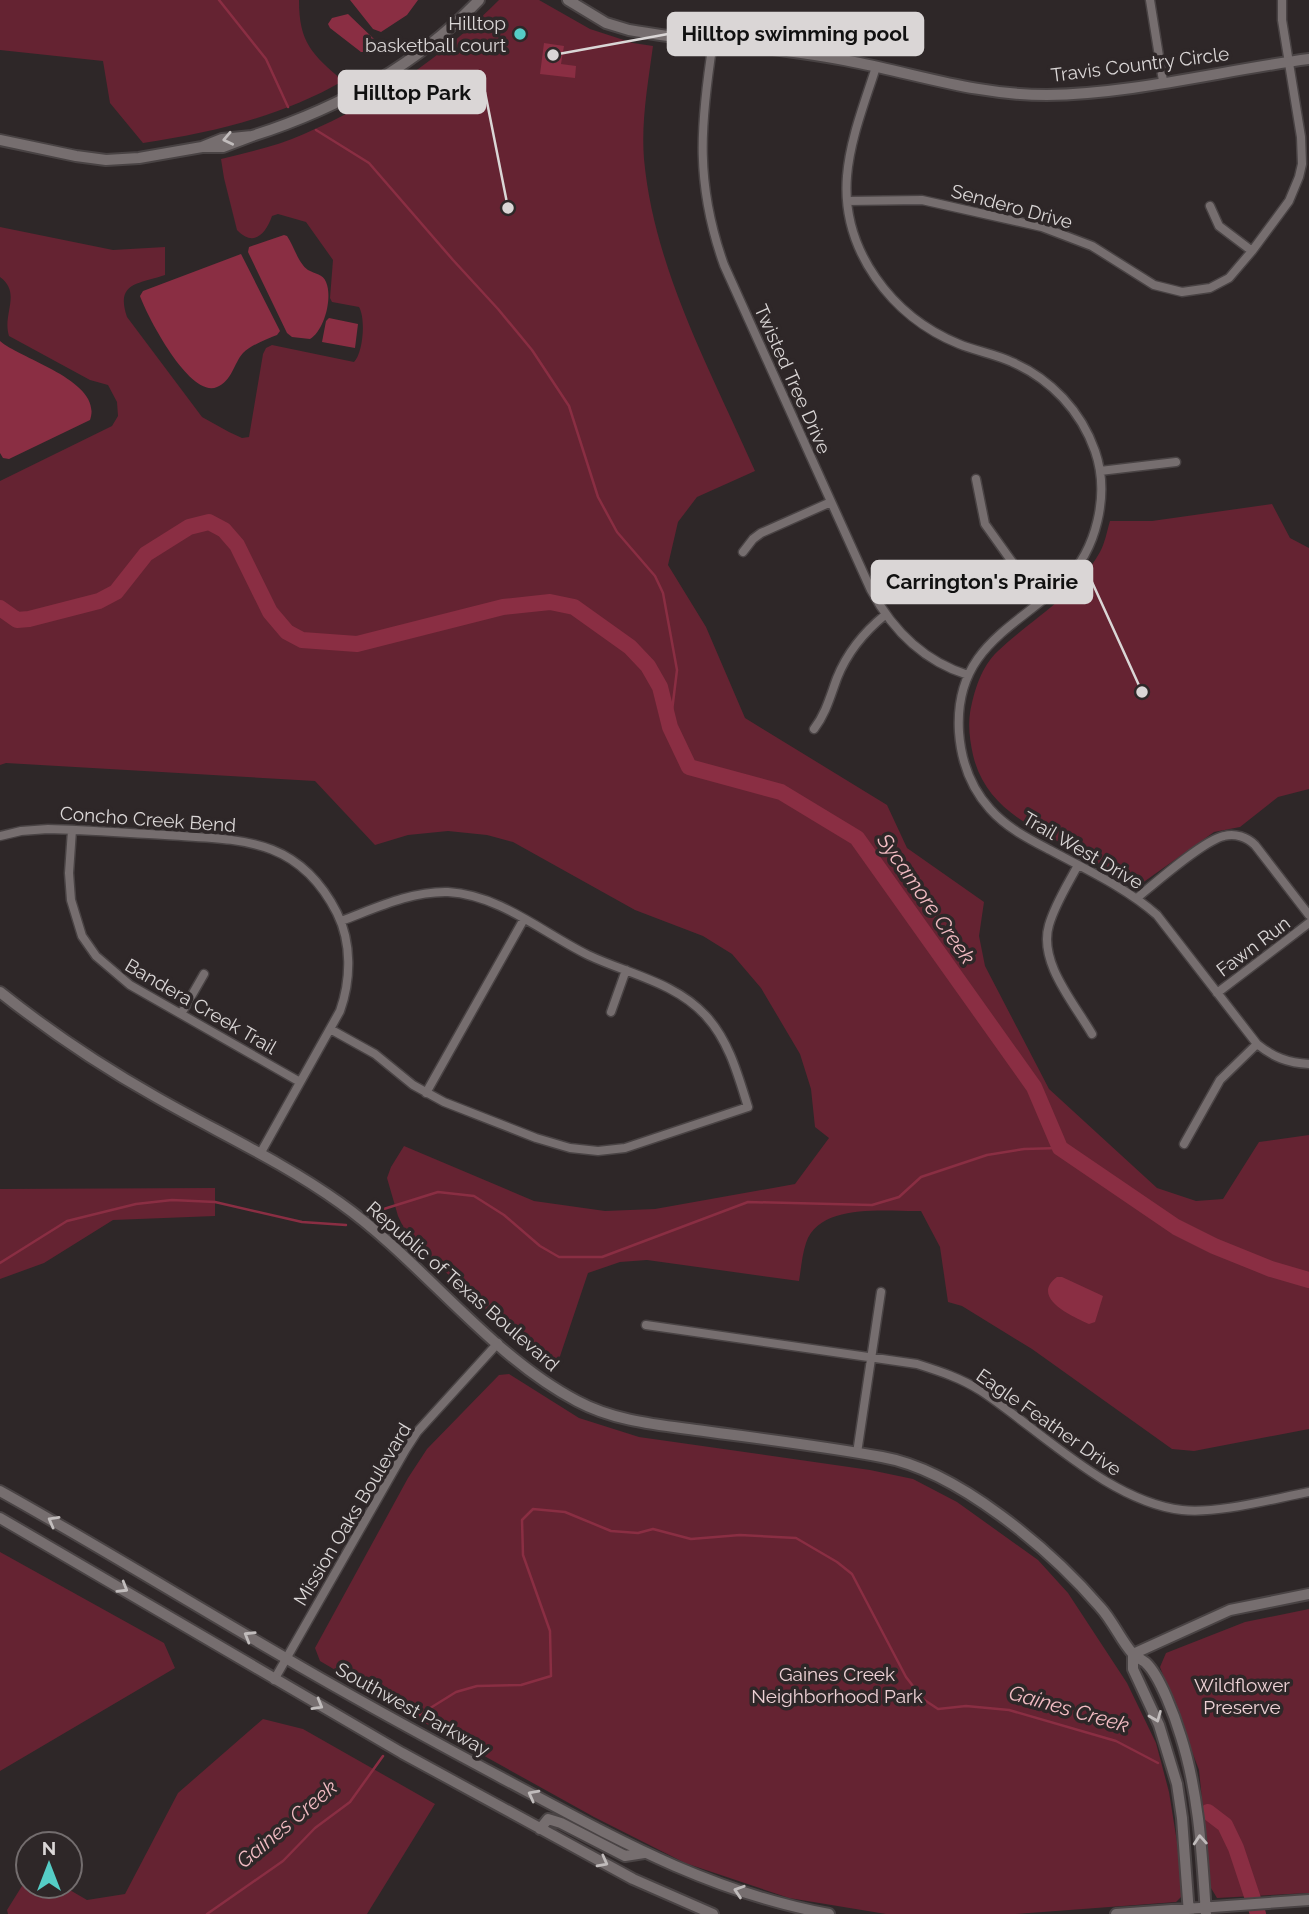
<svg xmlns="http://www.w3.org/2000/svg" width="1309" height="1914" font-family="Raleway,sans-serif">
	<style>
		.green { fill: #652332 }
		.water { fill: #8a2e43 }
		.lines { fill: none; stroke-linecap: round; stroke-linejoin: round }
		.stream { stroke: #8a2e43; stroke-width: 2.5 }
		.river { stroke: #8a2e43; stroke-width: 16 }
		.street-casing { stroke: #494344; stroke-width: 11 }
		.secondary-casing { stroke: #494344; stroke-width: 14 }
		.street { stroke: #766e6f; stroke-width: 8 }
		.secondary { stroke: #766e6f; stroke-width: 10 }
		.oneway { stroke: #c1bcbc }
		.poi-dot { fill: #55cdc6; stroke: #2e2728; stroke-width: 2.5 }
		.labels { text-anchor: middle; stroke-width: 7; stroke-linejoin: round; paint-order: stroke }
		.poi-label { font-size: 19px; fill: #dad6d6; stroke: #2e2728; text-anchor: end }
		.street-label { font-size: 19px; fill: #dad6d6; stroke: #2e2728 }
		.park-label { font-size: 19px; fill: #edd1d5; stroke: #2e2728 }
		.water-label { font-size: 21px; font-style: italic; fill: #f1bbc2; stroke: #2e2728 }
		.leader { fill: none; stroke: #dad6d6; stroke-width: 2.5 }
		.callout-dot { fill: #dad6d6; stroke: #2e2728; stroke-width: 2.5 }
		.callout { fill: #dad6d6; stroke: #dad6d6; stroke-width: 2.5 }
		.callout-label { font-size: 21px; text-anchor: middle; font-weight: bold; fill: #111 }
	</style>
	<rect width="100%" height="100%" fill="#2e2728"/>
	<path class="green" d="M0 0H299C299 43 312 54 343 81 282 116 212 133 143 143L110 103 103 61 0 50Z
		M499 0H539L590 29 633 43 653 46C648 83 641 122 644 159 654 269 711 371 755 471L697 497 678 522 668 565 706 627 745 718 887 805 907 848 984 902 979 936 985 966 1049 1089 1157 1188 1196 1201 1223 1199 1259 1142 1309 1135V1429L1194 1451 1172 1449 1032 1349 962 1306 948 1302 940 1247 921 1211C887 1212 820 1202 806 1243 802 1255 801 1269 799 1281L647 1260 620 1262 588 1273 557 1365 498 1321 408 1237 398 1216 387 1178 391 1167 404 1146 534 1201 605 1211 655 1209 795 1184 829 1138 815 1127 811 1089 800 1054 761 988 732 954 703 936 635 910 513 842 487 835 448 831 408 835 375 845 315 781 6 763 0 765V481L112 426 118 416 117 402 108 385 90 380 9 336C2 314 22 293 0 277V227L113 250 165 247V275C139 284 115 282 127 317L202 417 229 432 242 438 249 437 263 354 266 348 272 345 354 362C363 353 366 319 359 307L332 302 330 298 333 260 306 222 278 214 272 216C266 233 254 248 237 230L224 178 221 159C249 152 278 146 304 134 378 102 442 57 499 0Z
		M1272 504 1290 538 1309 548V789L1278 797 1240 827 1214 832 1138 886C1116 874 1095 861 1073 849 1031 827 985 807 973 755 970 741 968 727 970 713 974 691 981 667 998 651 1033 618 1076 595 1100 552 1105 543 1107 531 1110 521H1152Z
		M215 1188V1216L113 1220 44 1263 0 1279V1189Z
		M509 1374 579 1418 639 1437 870 1470 913 1479 957 1502 1038 1560 1068 1593 1127 1683 1156 1743 1169 1792 1177 1842 1182 1896 1176 1902 1016 1914H886L789 1898 685 1863 594 1817 425 1723 320 1661 315 1648 408 1478 427 1449 499 1375Z
		M0 1552 164 1643 175 1668 0 1771Z
		M1309 1609V1893L1217 1898 1211 1888 1199 1770 1160 1667 1166 1653 1245 1622Z
		M263 1719 303 1729 435 1804 367 1914H8L7 1910 22 1886 28 1884V1886H63L87 1900 125 1894 178 1793Z"/>
	<path class="water" d="M350 0H418L407 15 381 32 373 29Z
		M348 14 375 40 374 46 366 52H361L330 28 328 24 332 18Z
		M544 43 564 46 561 64 576 66 575 78 540 74Z
		M284 235 287 236C294 246 298 263 308 270 315 274 323 274 326 282 333 298 324 331 310 339L292 337 287 333 248 252 249 247Z
		M241 254 280 331 277 335C267 339 251 345 243 353 234 363 232 381 217 387 190 399 147 316 140 296L143 291Z
		M329 318 358 324 355 348 322 342 326 321Z
		M0 341C20 359 104 381 90 420L9 459 3 458 0 453Z
		M1057 1277H1062L1103 1296 1095 1322 1089 1324C1074 1317 1029 1298 1057 1277Z"/>
	<g class="lines">
		<path class="stream" d="M219 0 266 59 288 107
			M316 130 369 163 453 260 498 309 532 350 569 406 598 497 617 532 655 576 663 593 677 670 670 727
			M371 1213 438 1192 474 1196 504 1215 540 1246 559 1257H602L748 1202 872 1205 899 1197 921 1177 987 1155 1024 1149 1060 1148
			M0 1263 67 1221 136 1204 172 1200 215 1202 302 1222 346 1225
			M419 1715 456 1692 477 1686 521 1685 551 1676 550 1631 523 1555 522 1520 533 1509 565 1512 611 1531 638 1533 653 1529 691 1539 740 1535 796 1538 837 1562 852 1574 906 1677 923 1699 938 1709 966 1706 1009 1710 1116 1741 1158 1763
			M207 1914 283 1861 315 1828 350 1802 383 1756"/>
		<path class="river" d="M0 608 17 620 29 619 99 601 116 592 146 554 189 527 209 522 224 530 237 545 270 612 287 632 302 640 357 644 503 607 550 602 574 607 630 647 648 666 660 687 670 727 689 767 781 792 857 838 1034 1087 1060 1148 1176 1227 1214 1246 1271 1269 1309 1280
			M1208 1812 1225 1825 1236 1848 1258 1914"/>
		<g class="street-casing">
			<path id="street" d="M1150 0 1163 81
				M713 42C700 125 695 184 724 265L871 590C893 631 923 661 968 675
				M876 67C865 102 850 139 847 176 841 250 892 317 959 344 976 351 995 354 1012 362 1051 379 1081 411 1095 451 1110 494 1097 550 1064 582 1013 629 954 649 959 732 961 760 971 788 990 809 1007 828 1029 839 1050 850 1087 870 1125 887 1157 915L1257 1044C1273 1057 1288 1063 1309 1064
				M847 201 922 200 1042 227 1092 246 1154 285 1182 292 1210 288 1229 278 1252 251 1289 201 1299 177 1302 164 1301 137 1282 20V0
				M1210 206 1219 226 1252 251
				M1100 471 1176 462
				M976 479 985 524 1040 601
				M743 552 753 539 761 533 831 502
				M814 729C826 713 830 697 837 678 847 653 864 632 885 615
				M72 830 69 873 71 900 82 936 96 956 130 985 300 1082
				M0 836 21 831 48 829C87 830 126 833 165 835 240 840 298 836 337 913 352 943 351 980 340 1011L260 1154
				M1078 865C1068 884 1055 904 1049 925 1038 962 1074 1003 1092 1034
				M1137 898C1155 883 1204 840 1224 836 1235 833 1247 837 1255 845L1309 915
				M1217 993 1309 923
				M611 1012 626 970
				M181 1014 204 974
				M330 1029 375 1054 413 1085 444 1102 536 1138 570 1148 598 1151 625 1148 748 1107C738 1075 729 1041 706 1016 675 982 628 974 588 955 543 933 500 895 448 892 411 891 376 908 341 921
				M426 1093 524 919
				M1184 1144 1220 1080 1257 1044
				M646 1325 917 1364C939 1371 961 1378 981 1391 1040 1430 1110 1502 1182 1510 1218 1514 1272 1499 1309 1492
				M857 1453 881 1292
				M274 1680 406 1449 417 1432 498 1343"/>
		</g>
		<g class="secondary-casing">
			<path id="secondary" d="M568 0 606 23 629 30C703 43 780 47 854 62 921 75 976 95 1047 95 1133 94 1224 70 1309 59
				M252 136C337 109 417 65 479 0
				M0 140 76 156 106 160 139 158 202 147H223L252 136 222 139 202 147
				M0 992C49 1031 101 1066 156 1097 217 1132 283 1162 340 1203 422 1261 489 1355 577 1401 616 1422 661 1425 704 1431 763 1439 823 1446 882 1457 957 1470 1051 1550 1100 1607 1113 1621 1121 1641 1133 1654 1135 1656 1144 1661 1146 1663 1160 1676 1175 1717 1181 1737 1199 1794 1202 1855 1206 1914
				M0 1491C97 1545 192 1604 289 1660 359 1701 431 1740 502 1778 611 1836 705 1891 829 1914
				M0 1518 402 1753 633 1879 713 1914
				M1133 1654V1669L1159 1725 1177 1784 1182 1818 1189 1914
				M1133 1654 1230 1610 1309 1594
				M540 1829 548 1819 561 1823 625 1856 644 1853
				M1116 1914 1309 1900"/>
		</g>
		<use href="#street" class="street"/>
		<use href="#secondary" class="secondary"/>
	</g>
	<defs><path id="oneway-chevron" d="M-2-3.5L2.5 0L-2 3.5" fill="none" stroke-width="1.6" stroke-linecap="round" stroke-linejoin="round" transform="scale(1.75)"/></defs>
	<g class="oneway">
		<use href="#oneway-chevron" transform="translate(228 139) rotate(168)"/>
		<use href="#oneway-chevron" transform="translate(53 1521) rotate(-151)"/>
		<use href="#oneway-chevron" transform="translate(123 1588) rotate(31)"/>
		<use href="#oneway-chevron" transform="translate(249 1636) rotate(-149)"/>
		<use href="#oneway-chevron" transform="translate(318 1705) rotate(30)"/>
		<use href="#oneway-chevron" transform="translate(1156 1717) rotate(68)"/>
		<use href="#oneway-chevron" transform="translate(533 1795) rotate(-152)"/>
		<use href="#oneway-chevron" transform="translate(1200 1840) rotate(-94)"/>
		<use href="#oneway-chevron" transform="translate(603 1862) rotate(28)"/>
		<use href="#oneway-chevron" transform="translate(739 1891) rotate(-162)"/>
	</g>
	<circle class="poi-dot" cx="520" cy="34" r="7"/>
	<g class="labels">
		<g class="poi-label">
			<text x="506" y="30">Hilltop<tspan x="506" dy="22">basketball court</tspan></text>
		</g>
		<g class="street-label">
			<text transform="translate(1140 64) rotate(-7)" y="7">Travis Country Circle</text>
			<text transform="translate(1012 206) rotate(15)" y="7">Sendero Drive</text>
			<text transform="translate(793 379) rotate(66)" y="7">Twisted Tree Drive</text>
			<text transform="translate(148 819) rotate(4)" y="7">Concho Creek Bend</text>
			<text transform="translate(1083 850) rotate(30)" y="7">Trail West Drive</text>
			<text transform="translate(1253 946) rotate(-37)" y="7">Fawn Run</text>
			<text transform="translate(201 1006) rotate(30)" y="7">Bandera Creek Trail</text>
			<text transform="translate(463 1286) rotate(41)" y="7">Republic of Texas Boulevard</text>
			<text transform="translate(1049 1422) rotate(35)" y="7">Eagle Feather Drive</text>
			<text transform="translate(352 1514) rotate(-59)" y="7">Mission Oaks Boulevard</text>
			<text transform="translate(413 1709) rotate(29)" y="7">Southwest Parkway</text>
		</g>
		<g class="park-label">
			<text x="837" y="1681">Gaines Creek<tspan x="837" dy="22">Neighborhood Park</tspan></text>
			<text x="1242" y="1692">Wildflower<tspan x="1242" dy="22">Preserve</tspan></text>
		</g>
		<g class="water-label">
			<text transform="translate(926 899) rotate(55)" y="7">Sycamore Creek</text>
			<text transform="translate(1069 1709) rotate(16)" y="7">Gaines Creek</text>
			<text transform="translate(287 1824) rotate(-40)" y="7">Gaines Creek</text>
		</g>
	</g>
	<path class="leader" d="M553 55L668 34M508 208L485 92M1142 692L1092 582"/>
	<g class="callout-dot">
		<circle cx="553" cy="55" r="7"/>
		<circle cx="508" cy="208" r="7"/>
		<circle cx="1142" cy="692" r="7"/>
	</g>
	<g class="callout">
		<rect x="668" y="13" width="255" height="42" rx="7"/>
		<rect x="339" y="71" width="146" height="42" rx="7"/>
		<rect x="872" y="561" width="220" height="42" rx="7"/>
	</g>
	<g class="callout-label">
		<text x="795" y="41">Hilltop swimming pool</text>
		<text x="412" y="100">Hilltop Park</text>
		<text x="982" y="589">Carrington's Prairie</text>
	</g>
	<g transform="translate(49 1865)"><circle r="33" fill="#2e2728" stroke="#736d6e" stroke-width="2"/>
	<path d="M0-5L12 26L0 18L-12 26Z" fill="#55cdc6"/>
	<text y="-10" font-size="19" font-weight="bold" text-anchor="middle" fill="#dad6d6">N</text>
	</g>
</svg>
